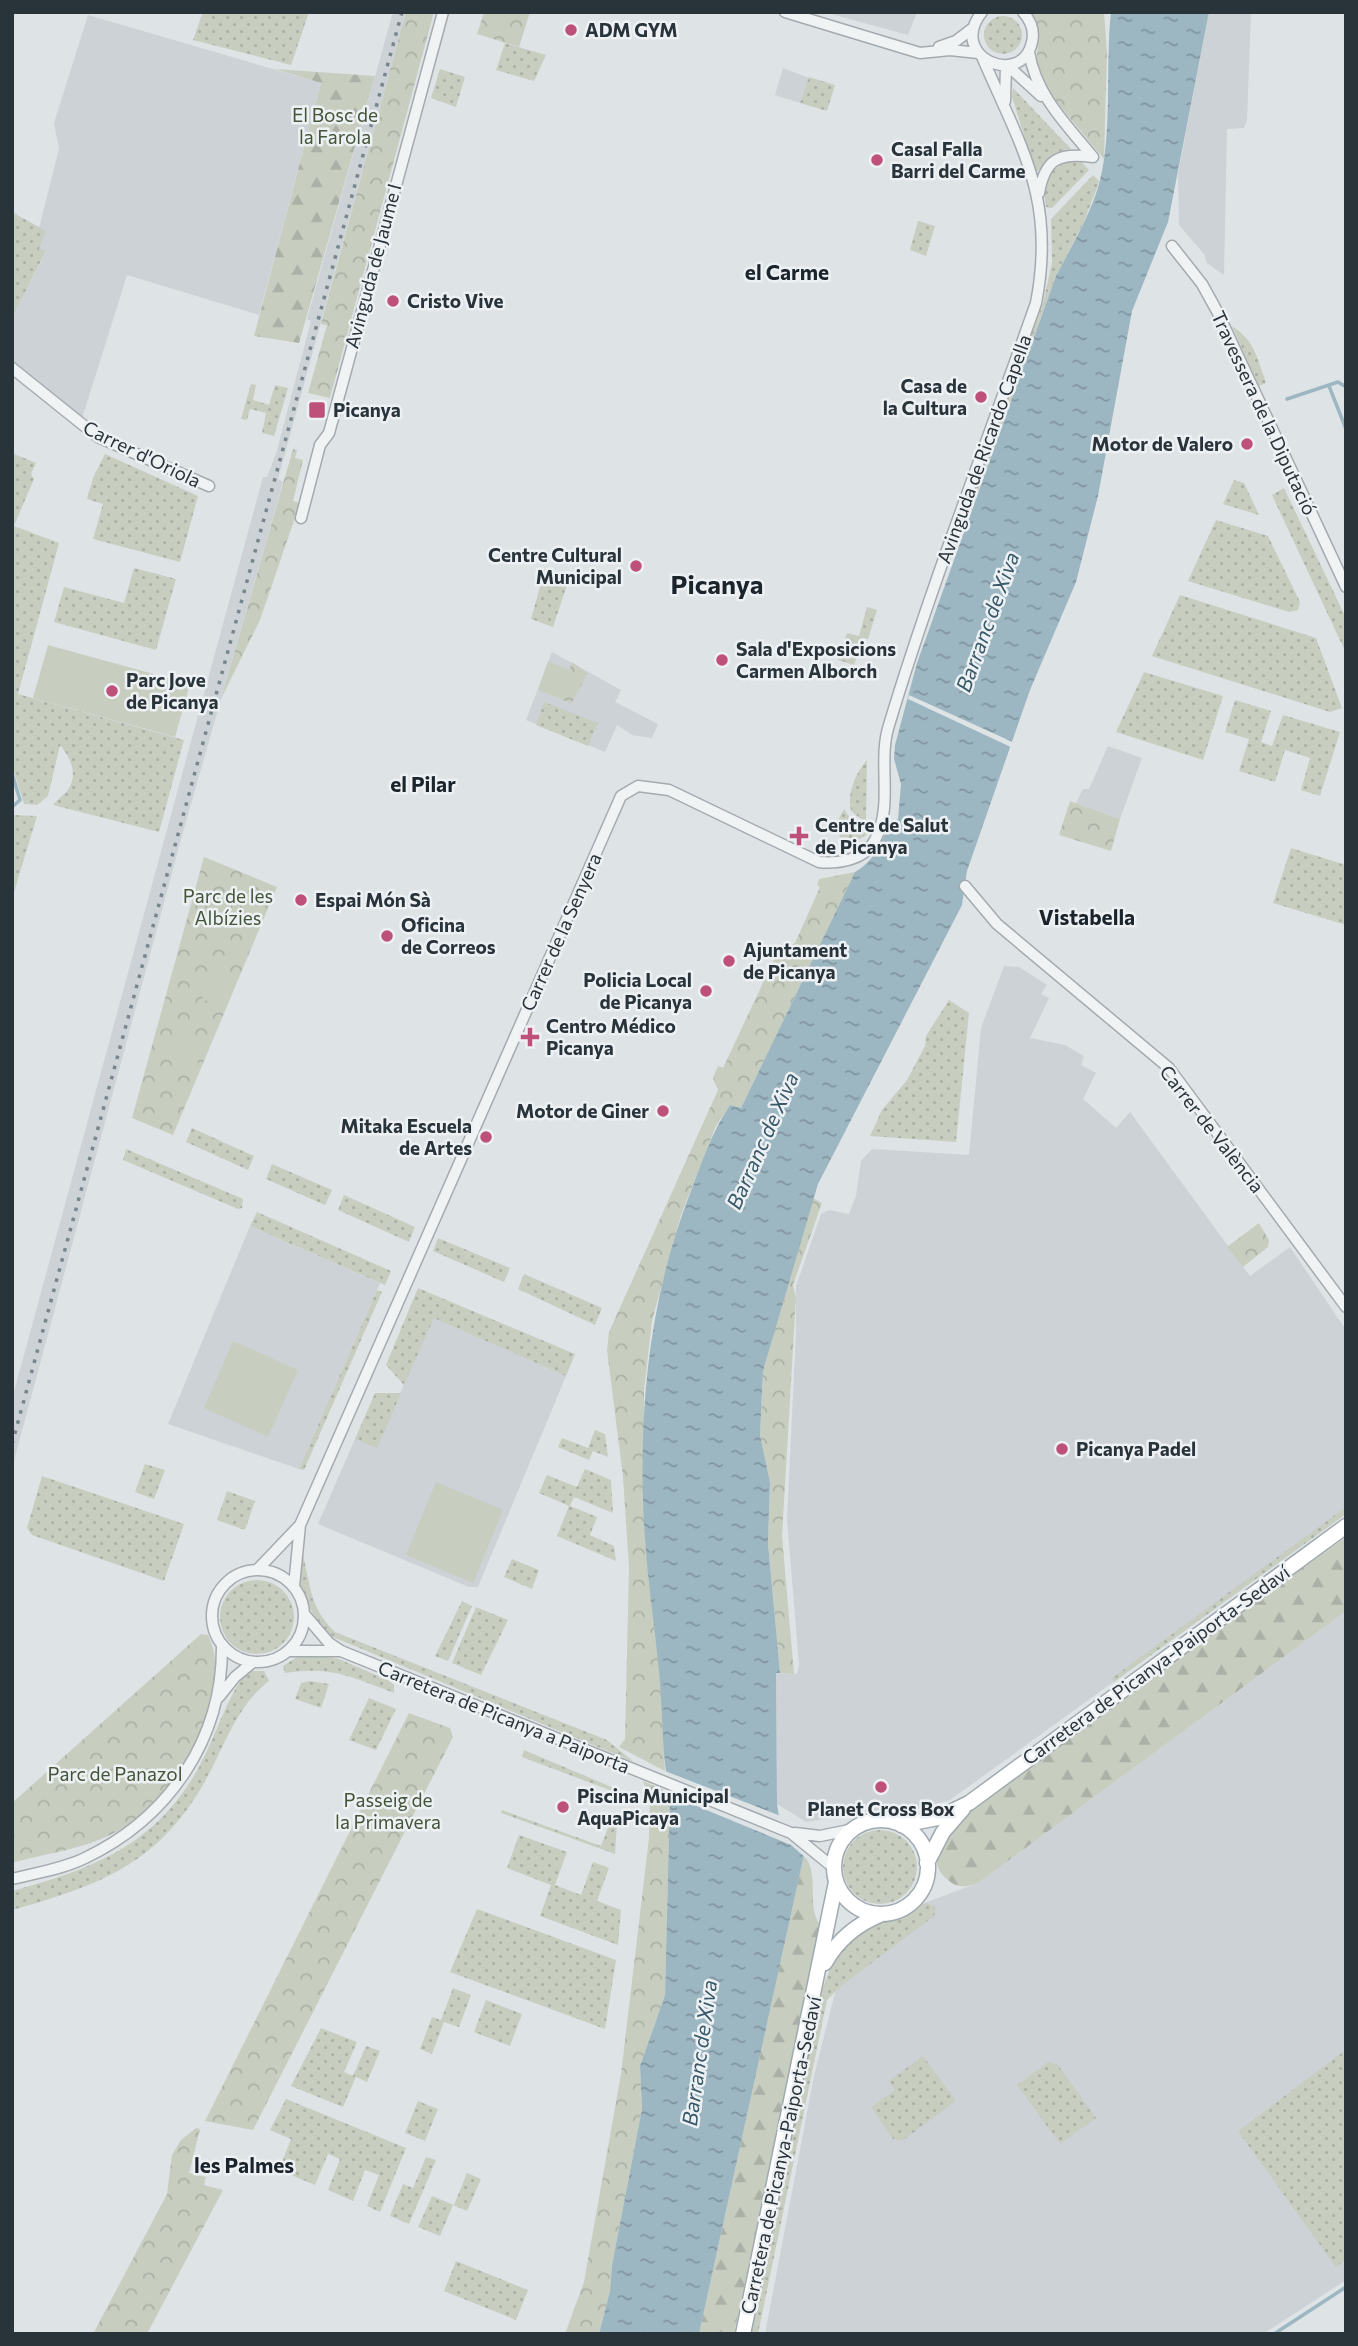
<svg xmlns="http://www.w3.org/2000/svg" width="1358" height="2346" font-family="Commissioner,sans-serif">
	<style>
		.built { fill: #ccd2d6 }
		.grass { fill: url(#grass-dots) }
		.forest { fill: url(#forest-firs) }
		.park { fill: url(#park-crowns) }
		.pitch { fill: #c7cec0 }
		.water { fill: url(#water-ripples) }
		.pier { fill: #dee3e6 }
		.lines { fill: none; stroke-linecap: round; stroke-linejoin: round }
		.stream { stroke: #9db7c2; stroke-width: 3.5 }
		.minor-casing { stroke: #a4abaf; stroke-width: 13 }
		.major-casing { stroke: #9fa9b0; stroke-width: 17 }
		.minor { stroke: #f0f3f4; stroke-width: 10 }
		.major { stroke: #fff; stroke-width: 14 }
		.rail { stroke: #79858d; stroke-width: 3.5; stroke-dasharray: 3.5 7; stroke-linecap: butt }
		.poi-dot { fill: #bd5179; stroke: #edf1f4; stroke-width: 2.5 }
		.labels { text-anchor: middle; stroke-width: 5; stroke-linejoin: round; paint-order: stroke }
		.poi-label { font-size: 19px; font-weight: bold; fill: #29333a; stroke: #edf1f4; text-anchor: start }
		.park-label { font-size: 19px; fill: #445438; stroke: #edf1f4 }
		.street-label { font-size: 19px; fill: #29333a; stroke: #edf1f4 }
		.neighbourhood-label { font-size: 21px; font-weight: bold; fill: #1b242b; stroke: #edf1f4 }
		.water-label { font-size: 21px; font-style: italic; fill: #385969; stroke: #edf1f4 }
		.district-label { font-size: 26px; font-weight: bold; fill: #1b242b; stroke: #edf1f4 }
	</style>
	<defs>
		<pattern id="grass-dots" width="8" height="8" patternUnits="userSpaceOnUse" patternTransform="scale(1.75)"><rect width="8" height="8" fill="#c7cec0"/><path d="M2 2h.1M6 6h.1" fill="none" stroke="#abb1a6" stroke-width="1.8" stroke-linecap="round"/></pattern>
		<pattern id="forest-firs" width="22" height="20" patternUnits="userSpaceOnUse" patternTransform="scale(1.75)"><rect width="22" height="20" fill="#c7cec0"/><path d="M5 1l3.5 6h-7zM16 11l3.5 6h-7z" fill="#abb1a6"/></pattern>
		<pattern id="park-crowns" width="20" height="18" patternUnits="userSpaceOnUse" patternTransform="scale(1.75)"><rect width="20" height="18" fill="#c7cec0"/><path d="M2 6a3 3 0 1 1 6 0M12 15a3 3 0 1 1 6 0" fill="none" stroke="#abb1a6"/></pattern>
		<pattern id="water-ripples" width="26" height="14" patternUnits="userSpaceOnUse" patternTransform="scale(1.75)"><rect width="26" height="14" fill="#9db7c2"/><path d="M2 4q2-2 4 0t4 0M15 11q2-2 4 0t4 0" fill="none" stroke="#80959f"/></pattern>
	</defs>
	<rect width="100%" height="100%" fill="#dee3e6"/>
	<path class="built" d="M393 12H406L278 479 283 482 183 832 12 1468V1399L263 477H267L276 454 311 321 307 319Z
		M824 12H917L908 35Z
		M1209 12H1251L1247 120 1244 128 1227 129 1224 275 1207 263 1204 254 1179 225 1178 174Z
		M88 15 321 83 259 315 127 275 80 425 12 368V318L46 252 39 249V228L59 149 54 123Z
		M783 68 809 78 800 103 775 95Z
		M552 652 621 690 615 702 658 724 652 738 632 735 617 725 605 752 526 720Z
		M1108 746 1142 758 1120 819 1076 803 1083 789H1089Z
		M1004 966 1019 967 1047 985 1041 994 1049 998 1030 1038 1065 1045 1084 1056 1081 1065 1096 1073 1083 1099 1116 1128 1130 1112 1250 1276 1290 1247 1346 1330V1514L950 1800 891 1816H840L806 1822 777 1804 776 1673 797 1674 799 1665 787 1519 796 1333V1286L821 1214 829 1210 849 1214 856 1196 861 1161 872 1149 969 1155 981 1028Z
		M250 1226 380 1283 299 1469 168 1424Z
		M433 1317 566 1376 478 1587H469L318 1524 355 1439 377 1447Z
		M1346 1611V2280L1263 2334H765L814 2076 838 1981 890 1923 914 1907 978 1883Z"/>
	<path class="grass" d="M203 12H309L291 65 193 40Z
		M984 35a19 19 0 1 1 38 0a19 19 0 1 1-38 0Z
		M505 43 546 55 534 81 496 70Z
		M440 69 465 77 456 107 431 98Z
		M809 77 835 85 827 111 800 103Z
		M1013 88 1071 149 1050 158 1036 173 1012 97Z
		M1080 160 1089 170 1052 208 1046 207C1041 182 1052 161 1080 160Z
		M1093 175 1099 181 1098 185 1083 224 1056 276 962 536 958 535 1043 303 1052 263 1051 219Z
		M12 212 46 231 39 249 46 251 12 318Z
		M918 221 935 226 926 256 910 250Z
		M1232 326C1254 340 1258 359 1266 383L1259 386Z
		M251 384 256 385 253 400 269 405 275 385 288 388 274 436 262 433 266 413 250 409 247 420 241 419Z
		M12 453 36 463 31 474 34 479 14 526 59 543 18 694 184 740 159 832 53 805C58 798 66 794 69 788 78 773 70 757 60 745L48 796 37 805 24 804 12 765Z
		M105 454 198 496 180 562 93 539 103 504 87 499 93 478Z
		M1234 480 1244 483 1259 515 1223 504Z
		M1284 488 1346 618V653L1272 495Z
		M1216 520 1268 536 1300 602 1298 610 1289 612 1188 581Z
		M134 568 176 579 156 650 54 622 64 587 124 603Z
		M543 576 568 582 553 627 531 619Z
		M1180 595 1316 638 1342 708 1330 712 1152 656Z
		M867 607 877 610 868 639 863 638 854 665 838 660 847 633 859 636Z
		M1144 672 1223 696 1203 760 1116 732Z
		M1235 700 1271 711 1261 742 1272 746 1283 715 1340 732 1320 796 1301 790 1310 758 1285 750 1275 782 1239 771 1249 739 1225 732Z
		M544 702 598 723 588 746 536 725Z
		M867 760 866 823 851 811C847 793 855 774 867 760Z
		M844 809 854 824 865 829 867 834 841 852 838 820Z
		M12 815 37 816 12 899Z
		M1291 848 1346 865V925L1273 903Z
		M949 1000 969 1013 956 1142 870 1136 882 1110 907 1080 925 1046 926 1036Z
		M192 1128 254 1156 248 1170 186 1142Z
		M126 1149 243 1199 242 1208 238 1209 123 1160Z
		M272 1164 332 1190 325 1205 266 1179Z
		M344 1195 415 1227 409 1242 338 1210Z
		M257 1212 391 1271 385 1285 250 1226Z
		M438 1238 510 1268 504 1282 433 1251Z
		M524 1274 602 1308 595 1325 518 1289Z
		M418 1288 575 1354 566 1376 434 1318 404 1385 386 1365Z
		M377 1290 382 1292 304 1470 299 1469Z
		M375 1393H401L377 1448 355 1439Z
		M595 1430 605 1434 608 1457 593 1451 589 1460 558 1447 562 1438 588 1448Z
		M145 1464 165 1470 154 1499 135 1492Z
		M585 1469 611 1480 613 1513 574 1497 570 1506 597 1517 590 1535 614 1546 616 1561 557 1536 569 1506 539 1493 547 1475 577 1487Z
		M42 1476 184 1524 164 1581 32 1535 27 1528Z
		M227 1491 255 1501 245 1530 217 1520Z
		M1346 1507V1514L1114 1682 1112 1678Z
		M302 1552C311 1583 308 1606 335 1632L607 1740 634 1762 333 1637C312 1620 290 1579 302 1552Z
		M512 1559 539 1570 532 1589 504 1577Z
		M220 1617a37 37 0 1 1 74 0a37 37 0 1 1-74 0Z
		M462 1601 472 1606 448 1661 435 1656Z
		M476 1607 508 1620 481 1675 452 1663Z
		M322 1656 339 1659 390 1681 394 1685V1693C351 1677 332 1666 285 1673L283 1666 297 1657Z
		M247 1671H264L269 1681C240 1703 227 1738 211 1770 165 1860 106 1884 12 1910V1891C93 1869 156 1845 199 1767 216 1736 226 1699 247 1671Z
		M310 1681 329 1684 321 1708 295 1699 301 1683Z
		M369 1698 396 1709 376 1750 349 1740Z
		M524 1750 628 1794 629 1805 618 1801 620 1794 522 1757Z
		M502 1810 601 1846 611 1820 617 1823 615 1854 501 1813Z
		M843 1867a37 37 0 1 1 74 0a37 37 0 1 1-74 0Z
		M519 1835 567 1852 555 1885 581 1895 593 1862 609 1868 597 1901 621 1910 618 1945 540 1916 551 1885 507 1868Z
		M927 1903 936 1907 934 1916 841 1986 827 2000 758 2334H748L822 1991C839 1941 849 1936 897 1917 907 1913 916 1906 927 1903Z
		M477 1909 616 1960 605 2029 450 1972Z
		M453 1988 471 1995 459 2027 444 2022 432 2054 420 2049 432 2017 441 2020Z
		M486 2000 522 2014 510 2046 474 2032Z
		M321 2028 357 2042 344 2072 353 2076 366 2046 380 2051 367 2082 356 2077 343 2107 291 2086Z
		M1343 2052 1346 2053V2260L1336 2267 1238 2131Z
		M923 2056 956 2101 902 2141 893 2139 871 2107 895 2090 889 2081Z
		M1048 2062 1057 2064 1096 2118 1060 2144 1017 2085Z
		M286 2099 406 2148 380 2212 367 2206 379 2175 365 2170 353 2201 328 2190 340 2159 328 2154 315 2185 279 2170 291 2139 270 2130Z
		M418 2101 438 2109 425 2141 405 2133Z
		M426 2157 436 2160 409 2224 390 2216 403 2184 413 2188Z
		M467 2173 481 2179 467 2211 453 2205 440 2236 418 2227 432 2196 454 2205Z
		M456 2261 528 2290 516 2320 444 2291Z"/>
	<path class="forest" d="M275 69 375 76 299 343 254 336 321 83Z
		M1346 1537V1611L978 1883C967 1887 958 1889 948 1880 921 1859 951 1832 965 1812Z
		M804 1855C821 1876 805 1906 821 1926L734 2334H699Z"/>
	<path class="park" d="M406 12H434L330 398 308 393 327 325 321 324Z
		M484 12H530L519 47 477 34Z
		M1031 12H1104L1107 51 1104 159 1039 81C1031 58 1046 33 1031 12Z
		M293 449 297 450 295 458 303 460 293 501 300 503 260 620 221 699Z
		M572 662 588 673 571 704 559 698Z
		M1070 801 1120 819 1111 851 1059 835Z
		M204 857 277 887 173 1135 132 1118Z
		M855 872 741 1108 730 1105 716 1126 681 1215 652 1321 644 1391 645 1540 660 1677 665 1771 619 1747 625 1739 629 1567 623 1477 607 1350 609 1332 718 1090 713 1078 718 1066 723 1068 777 953 795 943 820 887 817 885 819 879Z
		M813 1198 822 1203 793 1285 796 1297 782 1536 794 1674 780 1673 768 1543 770 1482 760 1435 763 1371Z
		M1259 1223 1269 1240 1268 1247 1243 1267 1227 1247Z
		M201 1634 208 1635C239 1700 172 1804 114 1833 81 1850 47 1853 12 1863V1803Z
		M409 1713 450 1728 453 1737 253 2130 205 2121Z
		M643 1781 670 1793 665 1995 640 2066 642 2109 612 2265 610 2291 599 2334H565L584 2282 621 2074 649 1838 650 1797Z
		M196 2128 200 2129 189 2173 206 2177 204 2185 223 2190 147 2334H93L167 2194 172 2155 181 2140Z"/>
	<path class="pitch" d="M48 645 190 684 175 737 33 698Z
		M548 661 569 670 559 698 538 690Z
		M214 967 231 973 217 1005 202 999Z
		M178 1031 205 1041 196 1067 169 1056Z
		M233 1341 298 1370 268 1437 204 1408Z
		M436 1482 503 1510 473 1583 406 1555Z"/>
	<path class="water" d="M1111 12H1209L1168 222 1132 311 1098 496 1076 582 1030 690 967 871 962 905 818 1184 763 1371 760 1435 770 1482 768 1543 780 1673H776L777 1804 780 1823 804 1855 699 2334H599L610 2291 612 2265 642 2109 640 2066 665 1995 670 1793C661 1754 663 1712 659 1672 655 1628 648 1584 645 1540 637 1422 647 1302 691 1191 702 1161 712 1132 730 1105L741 1108 855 872C883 856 881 829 898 819L901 784 894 759 895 745 917 663 1056 276C1071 247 1090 216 1099 184 1113 134 1105 66 1111 12Z"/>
	<path class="pier" d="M909 695 1017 744 1015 749 908 699Z
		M665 1771 783 1817 794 1843 806 1853 807 1859 791 1845 670 1795Z"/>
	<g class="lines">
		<path class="stream" d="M1329 386 1346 429
			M1287 399 1338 382 1346 387
			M12 773 20 800 12 807
			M1274 2334 1346 2287"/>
		<g class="minor-casing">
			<path id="minor" d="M785 12 920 53 950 50 978 53
				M982 12C946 57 1022 89 1032 42 1035 30 1031 21 1023 12
				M939 47 956 41 973 28
				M1029 52C1036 95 1066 124 1093 157
				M1007 65 1041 96
				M1005 101 1006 66
				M1039 193C1045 159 1059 152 1093 157
				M1172 246 1202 284 1218 313 1346 587
				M12 368 98 437 209 486
				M301 518 320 445 329 433 443 12
				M965 886 997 924 1169 1068 1346 1307
				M258 1569 299 1526
				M212 1616a46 46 0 1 1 92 0a46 46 0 1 1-92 0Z
				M294 1586 300 1525 621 796 638 786 669 790 819 862C838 864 865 860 875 840 894 805 877 762 889 725 932 582 987 443 1036 303 1056 200 1022 149 983 59
				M305 1615 329 1643 341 1651 791 1833 834 1868
				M288 1651H341
				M219 1697 235 1677 253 1662
				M795 1833 820 1836 854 1829
				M12 1879C35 1873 63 1869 85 1858 169 1818 223 1739 222 1645"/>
		</g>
		<g class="major-casing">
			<path id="major" d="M834 1867a47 47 0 1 1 94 0a47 47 0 1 1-94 0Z
				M901 1825 938 1818 969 1803 1346 1526
				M927 1863 943 1832 963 1809
				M825 1963C838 1939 857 1924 882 1914
				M743 2334 836 1882"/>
		</g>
		<use href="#minor" class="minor"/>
		<use href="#major" class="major"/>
		<path class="rail" d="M12 1444 402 12"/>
	</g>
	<g class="poi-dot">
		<circle cx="571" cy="30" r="7"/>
		<circle cx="877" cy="160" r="7"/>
		<circle cx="393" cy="301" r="7"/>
		<circle cx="981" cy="397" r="7"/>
		<rect x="308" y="401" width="18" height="18" rx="3.5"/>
		<circle cx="1247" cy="444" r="7"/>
		<circle cx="636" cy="566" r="7"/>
		<circle cx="722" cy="660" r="7"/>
		<circle cx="112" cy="691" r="7"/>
		<path d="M795.5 825.5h7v7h7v7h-7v7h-7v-7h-7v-7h7z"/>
		<circle cx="301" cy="900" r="7"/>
		<circle cx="387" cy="936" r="7"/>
		<circle cx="729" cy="961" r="7"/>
		<circle cx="706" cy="991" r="7"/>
		<path d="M526.5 1026.5h7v7h7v7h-7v7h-7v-7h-7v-7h7z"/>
		<circle cx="663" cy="1111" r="7"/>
		<circle cx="486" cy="1137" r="7"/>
		<circle cx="1062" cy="1449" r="7"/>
		<circle cx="881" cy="1787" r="7"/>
		<circle cx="563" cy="1807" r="7"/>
	</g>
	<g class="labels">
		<g class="poi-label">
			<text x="585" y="37">ADM GYM</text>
			<text x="891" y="156">Casal Falla<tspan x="891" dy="22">Barri del Carme</tspan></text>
			<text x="407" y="308">Cristo Vive</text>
			<text x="967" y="393" text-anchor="end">Casa de<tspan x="967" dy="22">la Cultura</tspan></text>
			<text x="333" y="417">Picanya</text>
			<text x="1233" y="451" text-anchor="end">Motor de Valero</text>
			<text x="622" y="562" text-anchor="end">Centre Cultural<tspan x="622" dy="22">Municipal</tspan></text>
			<text x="736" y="656">Sala d'Exposicions<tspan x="736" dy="22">Carmen Alborch</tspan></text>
			<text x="126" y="687">Parc Jove<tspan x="126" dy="22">de Picanya</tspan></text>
			<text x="815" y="832">Centre de Salut<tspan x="815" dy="22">de Picanya</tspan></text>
			<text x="315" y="907">Espai Món Sà</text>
			<text x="401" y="932">Oficina<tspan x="401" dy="22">de Correos</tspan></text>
			<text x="743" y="957">Ajuntament<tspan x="743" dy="22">de Picanya</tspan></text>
			<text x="692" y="987" text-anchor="end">Policia Local<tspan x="692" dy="22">de Picanya</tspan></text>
			<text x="546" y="1033">Centro Médico<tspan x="546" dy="22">Picanya</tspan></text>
			<text x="649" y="1118" text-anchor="end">Motor de Giner</text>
			<text x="472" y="1133" text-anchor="end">Mitaka Escuela<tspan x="472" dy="22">de Artes</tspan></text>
			<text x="1076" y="1456">Picanya Padel</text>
			<text x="577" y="1803">Piscina Municipal<tspan x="577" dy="22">AquaPicaya</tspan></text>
			<text x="881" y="1816" text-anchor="middle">Planet Cross Box</text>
		</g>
		<g class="park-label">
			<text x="335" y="122">El Bosc de<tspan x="335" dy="22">la Farola</tspan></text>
			<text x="228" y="903">Parc de les<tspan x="228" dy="22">Albízies</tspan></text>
			<text x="115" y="1781">Parc de Panazol</text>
			<text x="388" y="1807">Passeig de<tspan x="388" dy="22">la Primavera</tspan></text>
		</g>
		<g class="street-label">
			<text transform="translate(373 266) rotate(-75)" y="7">Avinguda de Jaume I</text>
			<text transform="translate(1264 413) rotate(65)" y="7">Travessera de la Diputació</text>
			<text transform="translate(984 449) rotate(-70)" y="7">Avinguda de Ricardo Capella</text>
			<text transform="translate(142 454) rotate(26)" y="7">Carrer d'Oriola</text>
			<text transform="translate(561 932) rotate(-66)" y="7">Carrer de la Senyera</text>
			<text transform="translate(1212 1129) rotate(52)" y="7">Carrer de València</text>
			<text transform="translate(1156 1665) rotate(-36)" y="7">Carretera de Picanya-Paiporta-Sedaví</text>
			<text transform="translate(504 1717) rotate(22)" y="7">Carretera de Picanya a Paiporta</text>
			<text transform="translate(781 2155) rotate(-78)" y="7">Carretera de Picanya-Paiporta-Sedaví</text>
		</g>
		<g class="neighbourhood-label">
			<text x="787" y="280">el Carme</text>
			<text x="423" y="792">el Pilar</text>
			<text x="1087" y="925">Vistabella</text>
			<text x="244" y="2173">les Palmes</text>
		</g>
		<g class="water-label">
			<text transform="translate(988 622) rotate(-70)" y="7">Barranc de Xiva</text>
			<text transform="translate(763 1141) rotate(-66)" y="7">Barranc de Xiva</text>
			<text transform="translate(700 2053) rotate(-82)" y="7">Barranc de Xiva</text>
		</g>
		<g class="district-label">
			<text x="717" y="594">Picanya</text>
		</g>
	</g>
	<rect width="1358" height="2346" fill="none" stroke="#29333a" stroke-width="28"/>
</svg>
